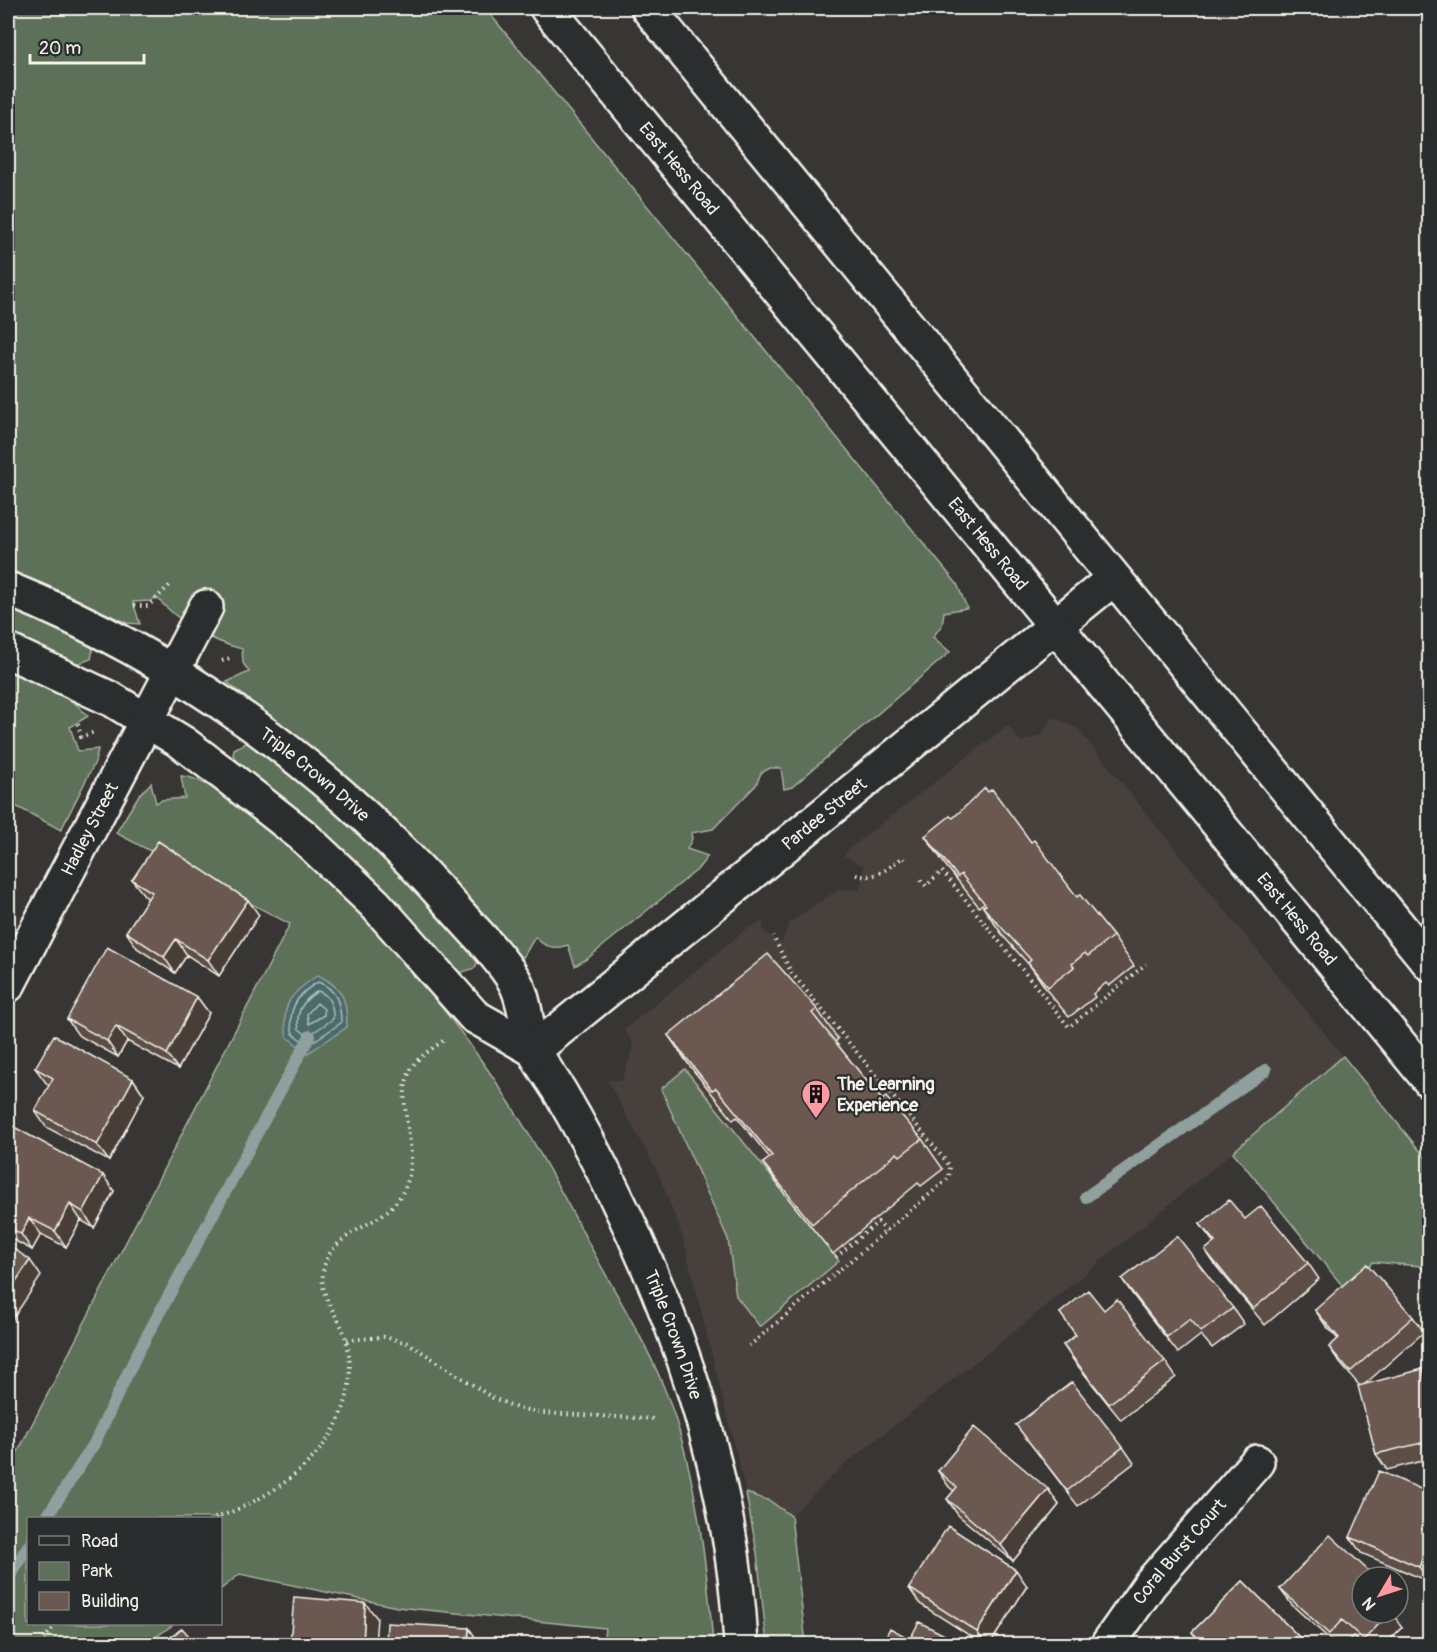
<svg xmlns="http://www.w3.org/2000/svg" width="1437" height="1652" font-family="Pangolin,sans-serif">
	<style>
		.built { fill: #46403d }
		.green { fill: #5d6f59; stroke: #a8b0a0; stroke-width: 1.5 }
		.water { fill: #4c6a6c; stroke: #8fa09e; stroke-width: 1.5 }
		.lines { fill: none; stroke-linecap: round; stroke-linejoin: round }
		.shore { stroke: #b1bbb6; stroke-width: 1.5 }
		.stream { stroke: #8fa09e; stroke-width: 12 }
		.street-casing { stroke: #f4f1e8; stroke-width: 38 }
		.secondary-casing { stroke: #f4f1e8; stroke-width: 38 }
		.path { stroke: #f4f1e8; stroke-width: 4; stroke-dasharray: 1.5 4.5; stroke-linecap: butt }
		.street { stroke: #2a2d2e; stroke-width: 33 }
		.secondary { stroke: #2a2d2e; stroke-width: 33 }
		.wall { fill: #5b4d46; stroke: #f4f1e8; stroke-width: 1.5 }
		.shaded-wall { fill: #4a3e39; stroke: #f4f1e8; stroke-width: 1.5 }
		.building { fill: #6a5951; stroke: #f4f1e8; stroke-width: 1.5 }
		.labels { text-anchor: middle; stroke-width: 4.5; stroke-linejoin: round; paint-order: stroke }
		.street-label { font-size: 18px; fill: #f4f1e8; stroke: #2a2d2e }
		.poi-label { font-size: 18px; font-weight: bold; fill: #f4f1e8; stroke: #2a2d2e; text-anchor: start }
	</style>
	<rect width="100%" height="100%" fill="#373635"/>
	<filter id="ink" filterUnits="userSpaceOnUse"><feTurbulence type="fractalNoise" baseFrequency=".0167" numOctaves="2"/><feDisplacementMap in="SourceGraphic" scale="12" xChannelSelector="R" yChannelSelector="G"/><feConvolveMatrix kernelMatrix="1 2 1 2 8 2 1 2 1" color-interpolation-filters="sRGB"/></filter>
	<g filter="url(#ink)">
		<path class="built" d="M1052 717 1078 729 1343 1056 1233 1152 1024 1324 844 1465 791 1516 770 1501 746 1493 683 1238 658 1173 607 1080H622L633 1048 631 1039 624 1030 746 929 763 921V930L775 940 782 942 789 923 839 889 860 890 864 866 844 856 850 848 1008 725 1021 742 1042 735Z"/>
		<path class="green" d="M8 8H485L957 584 967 608 944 612 942 625 933 637 950 652 792 787 784 789 781 768H770L761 773 756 785 713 829 691 833 692 839 687 849 708 856 697 870 587 959 575 966 568 945C556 950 544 947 535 937L522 959 423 849 368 797 227 682 249 672 243 663 242 649C209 641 178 621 156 597L151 601 133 602 140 624 127 623 8 569Z
			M8 606 84 639 93 649 91 659 77 664 8 631Z
			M8 670 74 702 88 716 70 727 78 751 98 749 95 762 61 830 8 802Z
			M247 742 295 776 377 850 473 951 478 960 475 968 460 973 352 857 303 813 240 765 233 755 234 749Z
			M181 776C205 777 229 802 248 816 339 882 424 977 488 1070 528 1128 561 1191 594 1253 617 1296 644 1339 663 1385 694 1458 707 1565 713 1644H603L605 1628 397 1607 240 1574 221 1589 220 1518H28V1624H174L146 1644H8V1471L290 924 116 833 139 795 151 783 156 803 162 800 185 798Z
			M1343 1056 1429 1162V1278L1420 1266 1373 1262 1345 1289 1233 1152Z
			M685 1069 839 1261 760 1327 736 1296 728 1239 661 1089Z
			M746 1493 770 1501 791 1516 806 1644H767L757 1553Z"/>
		<path class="water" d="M318 975C344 988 347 1000 347 1027L308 1053 287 1037C280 1004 291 993 318 975Z"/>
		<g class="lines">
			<path class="shore" d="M318 982C337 989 341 1005 341 1023L308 1045 293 1034C286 1010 297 994 318 982Z
				M318 991C330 995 334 1008 333 1019L308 1036 299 1029C295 1012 303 1000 318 991Z
				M317 1003 324 1009V1015L309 1024 307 1014Z"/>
			<path class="stream" d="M1086 1197 1266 1070
				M46 1518 94 1444 137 1354 310 1036
				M8 1579 28 1546"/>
			<g class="street-casing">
				<g id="street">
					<path id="s1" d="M8 589C175 656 335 771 453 907 473 930 498 954 514 980 527 1001 525 1030 535 1052 542 1066 552 1079 560 1092 580 1126 598 1160 615 1195 684 1335 733 1488 741 1644"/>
					<path d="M8 651 113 700 183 743 228 777 302 835 375 904 474 1016 534 1050"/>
					<path id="s2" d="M8 985 206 607"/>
					<path id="s3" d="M534 1050 1113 579"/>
					<path id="s4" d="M1108 1644 1150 1584 1257 1462"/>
				</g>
			</g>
			<g class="secondary-casing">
				<g id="secondary">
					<path id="s5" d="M547 8 1430 1081"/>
					<path d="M648 8 1430 964"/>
				</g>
			</g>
			<path class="path" d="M134 606H148L170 585
				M222 661 233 657
				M78 724 81 737 95 732
				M856 875C876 880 887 869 903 857L907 862
				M921 880 926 886 942 871 1069 1027 1146 964
				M836 1257 878 1222 886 1231
				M347 1340 384 1337 408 1343 493 1398 517 1408 543 1413 657 1419
				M749 1346 949 1178 950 1166 791 972 773 936
				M215 1518C289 1493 366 1431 347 1343 342 1317 319 1301 323 1272 329 1231 379 1228 399 1198 430 1154 388 1105 413 1066 419 1056 434 1048 444 1040
				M40 1644 56 1624"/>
			<use href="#street" class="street"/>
			<use href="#secondary" class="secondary"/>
		</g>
		<path class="wall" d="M953 818 1031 842 1077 897 1113 936 1134 966 1109 986 1106 983 1093 994 1095 997 1069 1017 1049 993 1031 967 1004 937 983 907 984 906 982 904 979 907 946 866 925 836Z
			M132 880 259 915 219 976 187 955 175 973 137 948 126 932 148 899 144 895Z
			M197 997 209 1013 178 1069 127 1041 118 1057 78 1035 67 1019Z
			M817 1009 838 1039 835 1042 882 1100 922 1139 943 1169 921 1186 918 1183 833 1254 784 1193 763 1163 770 1158 737 1117 733 1120 689 1065 668 1035Z
			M35 1068 133 1079 144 1095 109 1161 46 1127 35 1111 49 1086 47 1084Z
			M8 1140 114 1191 94 1228 81 1220 66 1247 41 1234 32 1250 8 1237Z
			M1245 1219 1308 1263 1319 1279 1265 1325 1216 1266 1205 1250 1214 1243 1200 1224Z
			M1122 1279 1233 1308 1244 1324 1212 1348 1201 1335 1178 1353 1133 1295Z
			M1104 1310 1165 1361 1176 1377 1121 1420 1074 1361 1063 1345 1076 1335 1060 1313Z
			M1315 1310 1413 1317 1424 1332 1365 1384 1430 1379V1459L1387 1470 1376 1454 1359 1385 1340 1363 1329 1347 1338 1339 1326 1326Z
			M1016 1425 1123 1447 1134 1463 1078 1506Z
			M938 1471 1048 1489 1059 1505 1013 1561 958 1515 947 1499 954 1491 949 1487Z
			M1430 1493V1582L1361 1553 1350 1537Z
			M1243 1581 1306 1644H1201L1192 1632Z
			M1027 1586 990 1644H983L920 1604 909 1588Z
			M1280 1589 1362 1613 1402 1627 1386 1644H1363L1353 1636 1345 1644H1335L1292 1605Z"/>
		<path class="shaded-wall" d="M248 900 259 915 219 976 208 960Z
			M176 939 187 955 175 973 164 957Z
			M197 997 209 1013 178 1069 167 1054Z
			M116 1026 127 1041 118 1057 107 1041Z
			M133 1079 144 1095 109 1161 97 1145Z
			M103 1175 114 1191 94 1228 83 1212Z
			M70 1204 81 1220 66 1247 55 1231Z
			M29 1218 41 1234 32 1250 21 1234Z
			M30 1260 41 1276 8 1326V1293Z
			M1423 1369 1430 1379V1387L1426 1381Z
			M1048 1489 1059 1505 1013 1561 1001 1545Z
			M1427 1548 1430 1552V1582L1419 1567Z
			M1016 1570 1027 1586 990 1644H986L977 1632Z
			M365 1603 377 1618 375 1644H363Z
			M1389 1613H1392L1402 1627 1386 1644H1367L1364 1640Z
			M469 1628 480 1644H468Z"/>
		<path class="building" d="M985 788 988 792 992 789 1031 842 1034 840 1077 897 1080 895 1113 936 1088 956 1085 953 1072 964 1074 967 1048 987 1028 963 1031 960 983 907 986 905 961 874 958 877 925 836 950 816 953 818Z
			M158 841 248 900 208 960 176 939 164 957 126 932 152 892 132 880Z
			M107 947 197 997 167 1054 116 1026 107 1041 67 1019Z
			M768 954 817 1009 812 1013 882 1100 886 1097 922 1139 900 1156 897 1153 812 1224 763 1163 772 1156 716 1088 712 1090 668 1035Z
			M54 1035 133 1079 97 1145 35 1111 53 1078 35 1068Z
			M14 1127 103 1175 83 1212 70 1204 55 1231 29 1218 21 1234 8 1227V1140Z
			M1229 1200 1245 1219 1261 1206 1308 1263 1253 1309 1205 1250 1215 1242 1200 1224Z
			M1177 1236 1233 1308 1201 1332 1190 1319 1167 1337 1122 1279Z
			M8 1245 30 1260 8 1293Z
			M1367 1264 1413 1317 1350 1372 1329 1347 1339 1338 1315 1310Z
			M1088 1290 1104 1310 1117 1299 1165 1361 1109 1404 1063 1345 1076 1335 1060 1313Z
			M1423 1369 1426 1381 1430 1380V1441L1376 1454 1358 1386Z
			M1072 1382 1123 1447 1067 1491 1016 1425Z
			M974 1427 1048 1489 1001 1545 947 1499 957 1487 938 1471Z
			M1379 1471 1430 1493V1549L1427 1548 1419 1567 1350 1537Z
			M948 1526 1016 1570 977 1632 909 1588Z
			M1330 1535 1375 1577H1362V1613H1389L1364 1640 1342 1620 1329 1634 1280 1589Z
			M1243 1581 1306 1644H1204L1192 1632Z
			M294 1597 365 1603 363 1644H290Z
			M919 1622 962 1644H882L890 1628 910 1639Z
			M387 1623 469 1628 468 1644H386Z
			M182 1628 196 1644H163Z"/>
	</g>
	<defs>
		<g id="building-pin" transform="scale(1.5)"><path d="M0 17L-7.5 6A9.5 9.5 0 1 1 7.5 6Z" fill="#ff9aa2" stroke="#2a2d2e"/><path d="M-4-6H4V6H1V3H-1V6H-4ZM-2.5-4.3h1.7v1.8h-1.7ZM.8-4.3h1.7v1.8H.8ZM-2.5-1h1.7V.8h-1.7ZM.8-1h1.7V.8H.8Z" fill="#111"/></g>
	</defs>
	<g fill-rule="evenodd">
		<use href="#building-pin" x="816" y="1094"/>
	</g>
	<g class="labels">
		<g class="street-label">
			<text dy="6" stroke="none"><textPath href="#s5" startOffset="208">East Hess Road</textPath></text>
			<text dy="6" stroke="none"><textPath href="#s5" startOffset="694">East Hess Road</textPath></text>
			<text dy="6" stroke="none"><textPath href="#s1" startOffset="360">Triple Crown Drive</textPath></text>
			<text dy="6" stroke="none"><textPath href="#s3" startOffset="374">Pardee Street</textPath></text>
			<text dy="6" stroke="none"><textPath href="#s2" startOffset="176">Hadley Street</textPath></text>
			<text dy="6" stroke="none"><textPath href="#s5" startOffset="1180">East Hess Road</textPath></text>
			<text dy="6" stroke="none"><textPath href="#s1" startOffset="1038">Triple Crown Drive</textPath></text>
			<text dy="6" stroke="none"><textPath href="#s4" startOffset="117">Coral Burst Court</textPath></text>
		</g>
		<g class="poi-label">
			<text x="837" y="1090">The Learning<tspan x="837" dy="21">Experience</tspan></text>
		</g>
	</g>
	<rect width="1437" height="1652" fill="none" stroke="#2a2d2e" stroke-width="30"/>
	<rect x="15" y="15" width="1407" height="1622" fill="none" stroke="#f4f1e8" stroke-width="2" filter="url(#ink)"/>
	<rect x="27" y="1517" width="195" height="108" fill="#2a2d2e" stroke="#7b7b78" stroke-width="1.5"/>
	<rect x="39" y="1536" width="30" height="9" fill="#2a2d2e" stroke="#7b7b78" stroke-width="1.5"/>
	<text x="81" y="1547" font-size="18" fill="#f4f1e8">Road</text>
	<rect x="39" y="1562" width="30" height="18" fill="#5d6f59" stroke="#7b7b78" stroke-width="1.5"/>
	<text x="81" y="1577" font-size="18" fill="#f4f1e8">Park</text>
	<rect x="39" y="1592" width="30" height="18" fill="#6a5951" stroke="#7b7b78" stroke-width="1.5"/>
	<text x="81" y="1607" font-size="18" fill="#f4f1e8">Building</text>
	<g transform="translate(1380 1595) rotate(231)"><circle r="28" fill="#2a2d2e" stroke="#7b7b78" stroke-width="1.5"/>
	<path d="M0-4.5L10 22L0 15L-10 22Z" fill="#ff9aa2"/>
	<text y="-9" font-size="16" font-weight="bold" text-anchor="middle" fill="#f4f1e8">N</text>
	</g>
	<path d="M30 54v9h114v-9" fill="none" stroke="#f4f1e8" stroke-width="3"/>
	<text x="39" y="54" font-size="18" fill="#f4f1e8" stroke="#2a2d2e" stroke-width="4.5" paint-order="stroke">20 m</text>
</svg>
